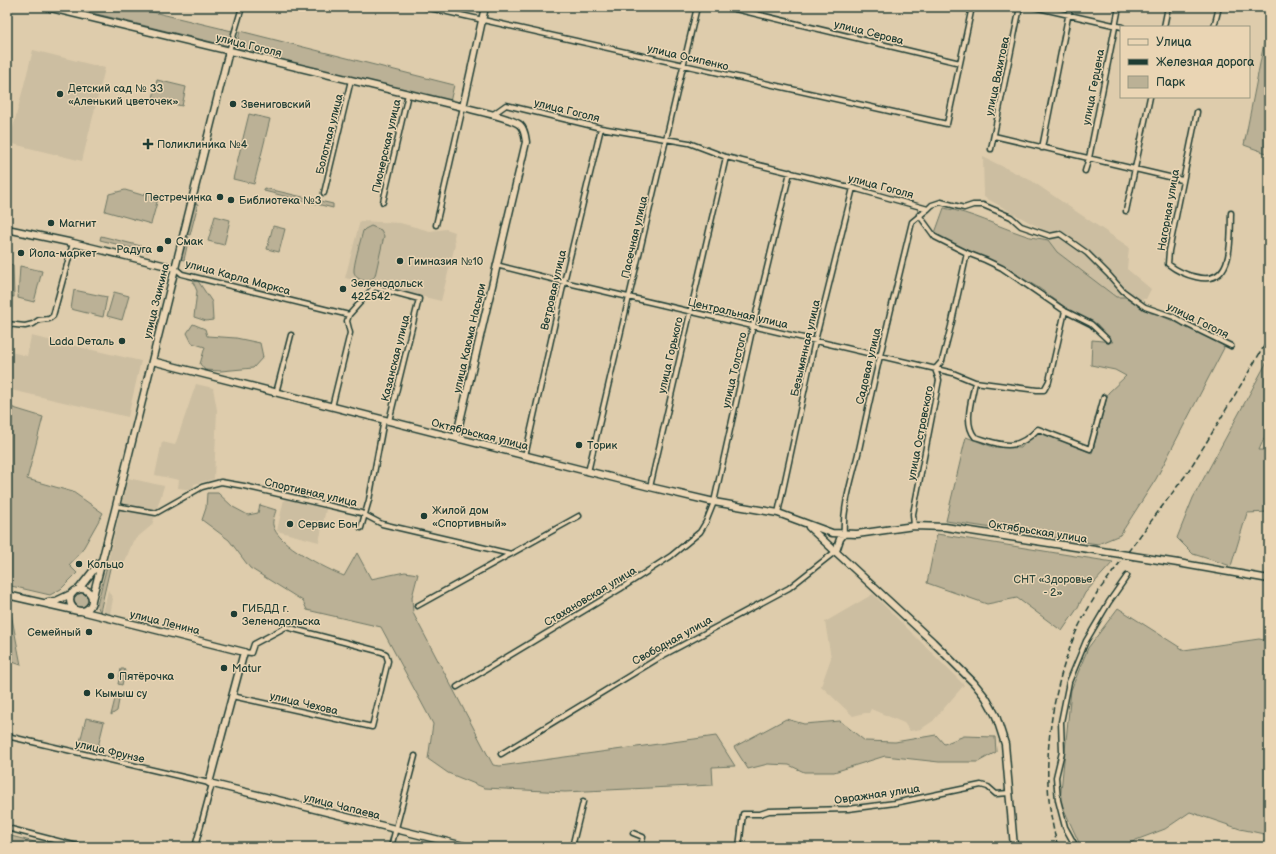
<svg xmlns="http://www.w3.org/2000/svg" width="1276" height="854" font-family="'Balsamiq Sans',sans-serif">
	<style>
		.built { fill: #ccbea1 }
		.green { fill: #bbb196; stroke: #6d7765 }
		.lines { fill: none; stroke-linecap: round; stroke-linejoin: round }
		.street-casing { stroke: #1f3d34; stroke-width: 7 }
		.secondary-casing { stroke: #1f3d34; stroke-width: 9 }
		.street { stroke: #ead5b4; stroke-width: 4 }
		.secondary { stroke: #ead5b4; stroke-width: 6 }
		.rail { stroke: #1f3d34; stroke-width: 1.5; stroke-dasharray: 6 3; stroke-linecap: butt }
		.secondary-bridge-casing { stroke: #1f3d34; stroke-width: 9; stroke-linecap: butt }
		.secondary-bridge { stroke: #ead5b4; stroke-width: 6 }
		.poi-dot { fill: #1f3d34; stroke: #ead5b4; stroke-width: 1.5 }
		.labels { text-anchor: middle; stroke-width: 3; stroke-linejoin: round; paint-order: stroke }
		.street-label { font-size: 11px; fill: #1f3d34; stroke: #ead5b4 }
		.poi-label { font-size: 11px; fill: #1f3d34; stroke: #ead5b4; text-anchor: start }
		.park-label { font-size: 11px; fill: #2f493e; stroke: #ead5b4 }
	</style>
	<rect width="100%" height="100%" fill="#deccac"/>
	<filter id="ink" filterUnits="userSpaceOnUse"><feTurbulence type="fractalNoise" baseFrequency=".025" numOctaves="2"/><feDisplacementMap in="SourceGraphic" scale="8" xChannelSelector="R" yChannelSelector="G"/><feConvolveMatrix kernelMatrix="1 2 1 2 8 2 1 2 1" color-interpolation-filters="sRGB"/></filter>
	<g filter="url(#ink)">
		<path class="built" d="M33 50 105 68 82 161 9 143Z
			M983 157 1032 181 1071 208 1129 247 1127 269 1151 289 1146 299 1116 297 1057 252 1040 228 984 197Z
			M360 221 400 223 430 231 446 229 455 232 454 237 455 245 441 301 345 278Z
			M31 336 141 361 128 417 7 389V351L27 356Z
			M196 384 213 388 217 410 214 479 194 484 193 490 178 488 179 480 155 475 162 442 175 445Z
			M128 478 164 486 152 525 133 541 124 564 108 561Z
			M284 499 326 509 319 542 277 531Z
			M108 590 113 599 110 614 103 613Z
			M873 594 964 685 933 721 921 729 910 731 904 723 871 709 869 713H865L853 716 821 686 831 658 825 622Z"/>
		<path class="green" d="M68 7H132L232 31 228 46Z
			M1266 7H1269V154L1244 145 1265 38Z
			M240 31 454 85 450 102 236 48Z
			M157 80 186 87 182 106 153 99Z
			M249 114 270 119 254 184 233 179Z
			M264 188 333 204V208L264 191Z
			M125 190 142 195 147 192 159 195 151 224 105 211 109 194Z
			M194 203 198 204 190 235 186 234Z
			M944 208C972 213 997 226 1024 235 1031 238 1040 238 1048 240L1057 252 1116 297H1125L1151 313 1157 314 1221 342 1224 348 1156 479 1120 535 1098 544 946 521 966 437 993 447 1021 448 1035 430 1092 453 1108 393 1126 376 1115 370 1091 365 1092 340 1113 342 1097 324 1069 310 1039 288 992 261 944 239 935 233Z
			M215 216 230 220 224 245 208 241Z
			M273 226 285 229 279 252 267 249Z
			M371 226 381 230 384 236 375 276C369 283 357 282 354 272 353 266 361 239 363 231L365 229Z
			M101 236 149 248 148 252 100 240Z
			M186 236 189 237 184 260 180 259Z
			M7 264 13 265 14 297 7 296Z
			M20 266 42 271 34 302 18 298Z
			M198 281 212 302 213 320 206 321 194 317 197 291 193 282Z
			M74 290 107 297 103 317 71 309Z
			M114 292 129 296 122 320 107 316Z
			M193 324 205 329 207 336 236 338 260 343 263 357 253 368 221 371 205 370 200 364 205 347 192 343 187 333Z
			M1269 358V427L1259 450H1269V512L1247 513 1231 566 1193 554 1177 538 1193 498Z
			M7 406 43 417 27 479 73 492 103 513 81 552 69 565 77 573 61 589 50 595 7 585Z
			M207 493H218L233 507 248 515 258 513 260 505 276 510C275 514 272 521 273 525 276 544 327 569 344 576L357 553 371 579 405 572 418 574 412 597 413 613 493 765 500 766 716 736 735 766 712 767 713 785 565 792 485 788 448 773 428 759 433 724 381 627 307 610 303 601 250 568 229 540 202 520 206 508Z
			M937 534 1113 562 1085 593 1077 609 1062 631 1017 598 987 604 927 583Z
			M109 564H111L100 612 97 605 107 566Z
			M74 600a7 7 0 1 1 14 0a7 7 0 1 1-14 0Z
			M7 603H9L21 665 7 660Z
			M1118 608 1184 650 1259 639 1269 641V835L1240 829 1190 812 1165 829 1136 840 1124 847H1081L1060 801 1071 690 1088 648Z
			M121 669H124L125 671 122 685 118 684Z
			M115 699 119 700 117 711 111 715Z
			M86 718 104 722 97 751 79 746Z
			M786 719 804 724 840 721 865 741 895 742 936 735 944 744 964 736 995 737 996 752 978 762H939L885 756 834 772H804L789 765 768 764 748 769 734 747Z
			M11 836 54 847H8Z"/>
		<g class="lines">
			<g class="street-casing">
				<path id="street" d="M425 7 947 124 972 7
					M727 7 960 63
					M1034 7 1122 27
					M1164 27 1168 7
					M1214 27 1219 7
					M229 51 242 7
					M1197 112 1169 251 1168 264C1177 271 1186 275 1196 277 1235 287 1230 238 1231 213
					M492 115 506 105 601 128 689 143 726 157 853 188 928 209 932 205 941 202 964 208 973 205H983L1011 217 1021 226 1050 236 1060 234 1087 253 1108 274 1123 291 1145 307 1174 317 1184 323 1231 346
					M994 136 1182 180
					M1042 148 1070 7
					M991 149 1020 7
					M1085 171 1089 158 1119 7
					M324 193 351 80
					M383 202 408 94
					M1126 211 1150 97
					M919 215 935 237 967 253 985 260 1002 268 1065 311 1091 324 1108 340
					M436 225 463 107
					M496 265 564 282 953 373 975 382 1037 390H1044L1049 381 1065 311
					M175 268 182 274 349 315
					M7 324 25 326 33 324 39 320 49 319 53 316 73 243
					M975 382C972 399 963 423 975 437 1002 445 1015 453 1038 429L1090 449 1104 397
					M276 393 291 335
					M332 407 350 333 347 321 349 315 374 287 419 299 389 421
					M525 456 564 282 601 128
					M588 472 697 7
					M650 487 726 157
					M116 506 156 513 202 487 221 482 244 486 361 513 382 524 511 554
					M778 513 815 341 853 188
					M914 526 913 514 939 380 935 369 942 361 951 326 967 253
					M361 528 369 500 384 420
					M844 534C842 504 854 474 860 445 876 370 894 296 912 222L928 209
					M417 606 579 516
					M457 687 620 589 671 556 700 532 706 522 714 502 753 326 790 172
					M232 696 372 727 388 661 386 654 382 652 286 627 254 644 251 653 244 652
					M7 736 209 783
					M501 754 662 656 789 588 836 551
					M7 828 81 847
					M633 833 643 837 641 847
					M195 847 212 784
					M391 847 415 756
					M572 847 583 802
					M739 847 743 814H760L769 811 848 809 895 803 981 785 988 787 996 794 1009 793
					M1076 847 1065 827 1058 800 1056 777 1062 752 1061 722 1069 682 1086 641 1109 602 1127 576"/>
			</g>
			<g class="secondary-casing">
				<path id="secondary" d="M47 7 463 107C476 111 510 117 520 125 525 130 525 136 526 142L456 438
					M463 107 485 7
					M7 229 73 243 175 268
					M152 361 650 487 714 502 778 513 832 533 857 534 914 526 945 527 1095 550
					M809 527 933 642 974 683 986 698 996 716 1005 744 1014 847
					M836 551 840 539 844 534
					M1178 563 1269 579
					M70 600a11 11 0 1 1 22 0a11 11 0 1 1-22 0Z
					M78 590 100 562
					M7 595 78 611
					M92 600 116 506 229 51
					M48 602 56 601 73 593
					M81 611 244 652 209 783 468 847"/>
			</g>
			<use href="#street" class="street"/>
			<use href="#secondary" class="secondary"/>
			<path class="rail" d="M1058 847C1038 779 1049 696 1076 632 1083 617 1091 603 1100 589L1185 476 1206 443 1269 338"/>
			<g class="secondary-bridge-casing">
				<path id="secondary-bridge" d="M1095 550 1178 563"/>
			</g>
			<use href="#secondary-bridge" class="secondary-bridge"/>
		</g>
	</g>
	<g class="poi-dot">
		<circle cx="60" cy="94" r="4"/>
		<circle cx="233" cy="104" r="4"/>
		<path d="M146 138h4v4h4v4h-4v4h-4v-4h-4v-4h4z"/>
		<circle cx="220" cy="197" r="4"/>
		<circle cx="231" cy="200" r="4"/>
		<circle cx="51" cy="223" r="4"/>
		<circle cx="168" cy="241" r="4"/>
		<circle cx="160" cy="249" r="4"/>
		<circle cx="21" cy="253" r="4"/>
		<circle cx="400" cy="261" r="4"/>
		<circle cx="343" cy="289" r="4"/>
		<circle cx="122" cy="341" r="4"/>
		<circle cx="579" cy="445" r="4"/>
		<circle cx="424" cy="516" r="4"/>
		<circle cx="290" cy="524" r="4"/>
		<circle cx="79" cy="564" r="4"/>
		<circle cx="234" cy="614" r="4"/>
		<circle cx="89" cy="632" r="4"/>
		<circle cx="224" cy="668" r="4"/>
		<circle cx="111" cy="676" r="4"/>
		<circle cx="87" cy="693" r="4"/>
	</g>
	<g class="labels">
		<g class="street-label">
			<text transform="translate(869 32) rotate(14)" y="4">улица Серова</text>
			<text transform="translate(249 45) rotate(14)" y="4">улица Гоголя</text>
			<text transform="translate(688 57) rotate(13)" y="4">улица Осипенко</text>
			<text transform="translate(997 76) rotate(-78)" y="4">улица Вахитова</text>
			<text transform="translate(1093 87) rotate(-79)" y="4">улица Герцена</text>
			<text transform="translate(567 110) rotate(14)" y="4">улица Гоголя</text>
			<text transform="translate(329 134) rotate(-76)" y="4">Болотная улица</text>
			<text transform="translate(386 146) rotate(-77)" y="4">Пионерская улица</text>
			<text transform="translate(881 186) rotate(15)" y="4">улица Гоголя</text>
			<text transform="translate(1168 210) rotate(-80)" y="4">Нагорная улица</text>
			<text transform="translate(634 237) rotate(-77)" y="4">Пасечная улица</text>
			<text transform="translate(238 277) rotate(15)" y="4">улица Карла Маркса</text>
			<text transform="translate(553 290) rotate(-77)" y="4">Ветровая улица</text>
			<text transform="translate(156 301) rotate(-76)" y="4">улица Заикина</text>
			<text transform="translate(738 313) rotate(13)" y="4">Центральная улица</text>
			<text transform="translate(1198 320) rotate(26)" y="4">улица Гоголя</text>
			<text transform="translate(469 338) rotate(-77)" y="4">улица Каюма Насыри</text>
			<text transform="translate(805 348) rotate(-77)" y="4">Безымянная улица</text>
			<text transform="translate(670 355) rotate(-77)" y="4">улица Горького</text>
			<text transform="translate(395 358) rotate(-76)" y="4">Казанская улица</text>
			<text transform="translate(868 366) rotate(-77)" y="4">Садовая улица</text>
			<text transform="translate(734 370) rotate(-77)" y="4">улица Толстого</text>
			<text transform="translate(920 433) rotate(-79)" y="4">улица Островского</text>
			<text transform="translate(480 434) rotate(14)" y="4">Октябрьская улица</text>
			<text transform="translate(311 492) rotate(13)" y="4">Спортивная улица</text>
			<text transform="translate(1038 531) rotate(9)" y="4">Октябрьская улица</text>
			<text transform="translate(590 596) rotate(-31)" y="4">Стахановская улица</text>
			<text transform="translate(165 622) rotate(14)" y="4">улица Ленина</text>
			<text transform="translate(672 640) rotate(-29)" y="4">Свободная улица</text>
			<text transform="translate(304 703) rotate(13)" y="4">улица Чехова</text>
			<text transform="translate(110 751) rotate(13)" y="4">улица Фрунзе</text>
			<text transform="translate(877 794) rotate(-8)" y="4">Овражная улица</text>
			<text transform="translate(342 806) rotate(14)" y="4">улица Чапаева</text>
		</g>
		<g class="poi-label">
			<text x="68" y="92">Детский сад № 33<tspan x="68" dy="13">«Аленький цветочек»</tspan></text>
			<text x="241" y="108">Звениговский</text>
			<text x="157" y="148">Поликлиника №4</text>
			<text x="212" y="201" text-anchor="end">Пестречинка</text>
			<text x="239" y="204">Библиотека №3</text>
			<text x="59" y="227">Магнит</text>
			<text x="176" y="245">Смак</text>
			<text x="152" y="253" text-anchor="end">Радуга</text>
			<text x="29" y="257">Йола-маркет</text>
			<text x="408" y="265">Гимназия №10</text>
			<text x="351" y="287">Зеленодольск<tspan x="351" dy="13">422542</tspan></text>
			<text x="114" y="345" text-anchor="end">Lada Dеталь</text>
			<text x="587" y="449">Торик</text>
			<text x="432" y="514">Жилой дом<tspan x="432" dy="13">«Спортивный»</tspan></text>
			<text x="298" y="528">Сервис Бон</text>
			<text x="87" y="568">Кольцо</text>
			<text x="242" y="612">ГИБДД г.<tspan x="242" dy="13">Зеленодольска</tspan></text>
			<text x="81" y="636" text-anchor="end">Семейный</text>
			<text x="232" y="672">Matur</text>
			<text x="119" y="680">Пятёрочка</text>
			<text x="95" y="697">Кымыш су</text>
		</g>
		<g class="park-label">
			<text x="1053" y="583">СНТ «Здоровье<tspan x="1053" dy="13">- 2»</tspan></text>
		</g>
	</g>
	<rect width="1276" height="854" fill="none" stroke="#ead5b4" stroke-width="24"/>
	<rect x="12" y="12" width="1252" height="830" fill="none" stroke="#1f3d34" stroke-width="1.5" filter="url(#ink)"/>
	<rect x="1120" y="26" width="130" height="72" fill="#ead5b4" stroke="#999881"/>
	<rect x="1128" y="39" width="20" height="6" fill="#ead5b4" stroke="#999881"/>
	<text x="1156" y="46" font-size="12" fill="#1f3d34">Улица</text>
	<rect x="1128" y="59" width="20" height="6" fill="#1f3d34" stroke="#999881"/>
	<text x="1156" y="66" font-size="12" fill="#1f3d34">Железная дорога</text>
	<rect x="1128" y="76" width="20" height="12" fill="#bbb196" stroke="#999881"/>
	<text x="1156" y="86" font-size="12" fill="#1f3d34">Парк</text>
</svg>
